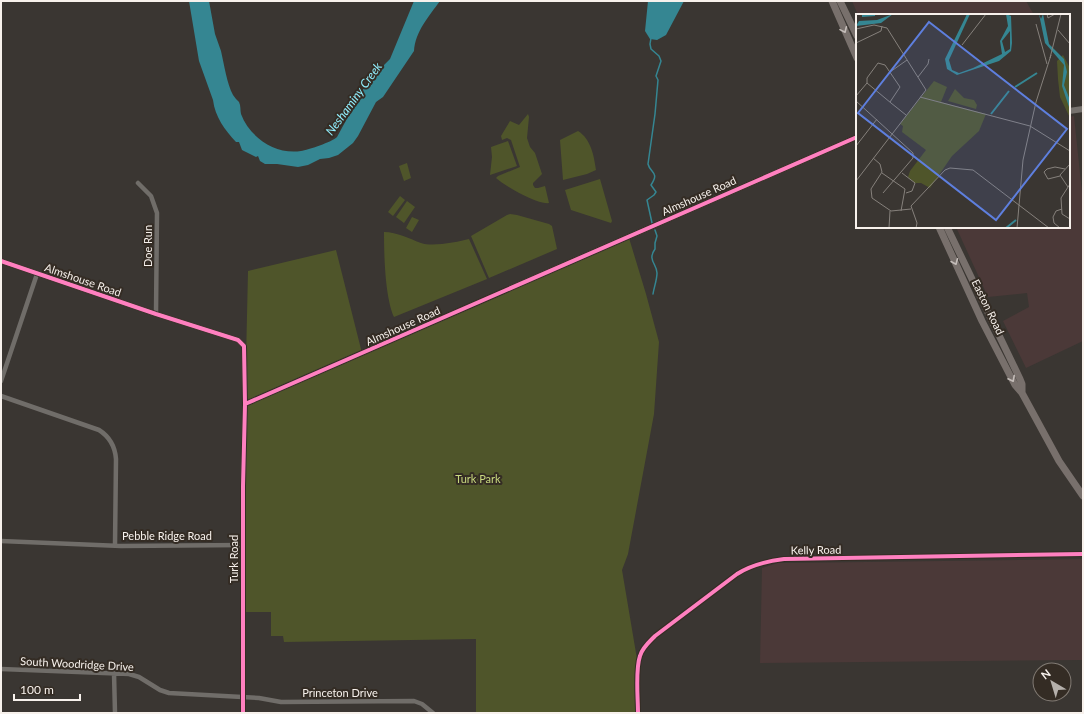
<svg xmlns="http://www.w3.org/2000/svg" width="1084" height="714" font-family="Lato,sans-serif">
	<style>
		.commercial { fill: #4b3938 }
		.green { fill: #4f552a }
		.water { fill: #358692 }
		.lines { fill: none; stroke-linecap: round; stroke-linejoin: round }
		.stream { stroke: #358692; stroke-width: 1.5 }
		.minor { stroke: #706d69; stroke-width: 4.5 }
		.tertiary { stroke: #706d69; stroke-width: 5.5 }
		.secondary { stroke: #76726e; stroke-width: 6 }
		.trunk { stroke: #78706c; stroke-width: 7 }
		.cycleway-casing { stroke: #342c24; stroke-width: 6 }
		.cycleway { stroke: #ff80c0; stroke-width: 4 }
		.oneway { stroke: #c4bdb9 }
		.labels { text-anchor: middle; stroke-width: 4; stroke-linejoin: round; paint-order: stroke }
		.street-label { font-size: 11px; fill: #f7f1ec; stroke: #342c24 }
		.park-label { font-size: 11px; fill: #c9d97f; stroke: #342c24 }
		.water-label { font-size: 12px; font-style: italic; fill: #91effe; stroke: #342c24 }
		.inset-river { fill: none; stroke: #358692; stroke-width: 2 }
		.inset-road { fill: none; stroke: #86817c; stroke-width: 1 }
		.view { fill: #5e7fde; fill-opacity: 0.15; stroke: #5e7fde; stroke-width: 2 }
		.inset-edge { fill: none; stroke: #f7f1ec; stroke-width: 2 }
	</style>
	<rect width="100%" height="100%" fill="#3a3632"/>
	<path class="commercial" d="M852 1H1026L1034 15H858Z
		M1074 116 1083 202V341L1026 368 1003 321 1029 307 1027 293 988 297 956 227H1069V117Z
		M1083 559V660L760 663 762 568 778 563H791Z"/>
	<path class="green" d="M528 114 529 117 527 138 530 147 535 153 542 174 533 183V185L535 188H538L545 186 549 203C538 205 505 186 496 178L498 176 520 167 511 140 507 138 502 140 501 136 510 121 519 125Z
		M578 131C591 139 594 156 596 170L587 174 563 180 560 140Z
		M508 141 517 166 490 175 492 157 491 147Z
		M407 163 411 178 404 181 399 166Z
		M600 179 612 221 611 223 571 210 565 190Z
		M400 196 405 200 393 216 388 212Z
		M407 201 415 207 404 223 396 217Z
		M510 214 517 215 549 224 552 226 557 249 489 278 471 236 507 215Z
		M412 217 419 220 412 232 406 228Z
		M384 232C397 232 410 239 421 243 432 247 458 242 469 239L487 279 394 317C385 297 384 255 384 232Z
		M629 238 646 294 659 342 654 414 628 554 622 570 638 665V713H476V639L284 642 283 636H271V612H244L245 404 248 271 336 250 362 353Z"/>
	<path class="water" d="M189 1H209C211 12 213 23 215 34 217 40 219 45 221 51 224 64 227 84 233 95 235 98 237 100 239 102 241 106 240 110 241 114 250 138 276 155 301 151 308 150 332 142 337 137L362 91 369 81 378 75 384 65 390 59 414 1H440C429 16 415 32 414 51L383 97 376 102 358 136 353 143 338 155 329 158 320 159 308 165 298 167 277 164H265L260 161 258 156 256 157 242 150 239 142H236C225 130 215 117 213 100L199 61Z
		M648 1H684L666 35 657 40 650 39 645 31Z"/>
	<g class="lines">
		<path class="stream" d="M651 38 650 44 651 49 659 56 661 61 656 76 658 80 655 114 648 164C650 173 660 172 651 185L656 192 654 195 647 200 652 223
			M653 294C654 287 657 280 657 273 657 264 647 260 655 249V243L657 236 655 230"/>
		<path class="minor" d="M138 183 151 196 157 213 156 314
			M1 381 37 274
			M1 396 99 430C110 437 115 446 116 459L115 545
			M1 541 121 546 243 545
			M1 669 129 674 139 677 160 690 169 693 259 698 281 702 414 701 422 704 433 713
			M114 673 115 713
			M638 713C638 697 635 670 640 656 642 648 649 642 655 636L737 574C751 565 768 561 784 559L1083 554"/>
		<path class="tertiary" d="M1 261 156 314 238 340 244 346 245 404 243 486V713
			M245 404 857 137"/>
		<path class="secondary" d="M1069 111 1083 109"/>
		<path class="trunk" d="M832 1 857 58
			M840 1 857 36
			M939 227 982 321 1015 385 1022 393 1059 461 1083 496
			M947 227 1020 379 1022 384V393"/>
		<g class="cycleway-casing">
			<path id="cycleway" d="M1 261 156 314 238 340 244 346 245 404 243 486V713
				M245 404 857 137
				M638 713C638 697 635 670 640 656 642 648 649 642 655 636L737 574C751 565 768 561 784 559L1083 554"/>
		</g>
		<use href="#cycleway" class="cycleway"/>
	</g>
	<defs><path id="oneway-chevron" d="M-2-3.5L2.5 0L-2 3.5" fill="none" stroke-width="1.6" stroke-linecap="round" stroke-linejoin="round"/></defs>
	<g class="oneway">
		<use href="#oneway-chevron" transform="translate(844 30) rotate(66)"/>
		<use href="#oneway-chevron" transform="translate(955 262) rotate(67)"/>
		<use href="#oneway-chevron" transform="translate(1012 379) rotate(63)"/>
	</g>
	<g class="labels">
		<g class="street-label">
			<text transform="translate(699 196) rotate(-24)" y="4">Almshouse Road</text>
			<text transform="translate(148 246) rotate(-90)" y="4">Doe Run</text>
			<text transform="translate(83 280) rotate(19)" y="4">Almshouse Road</text>
			<text transform="translate(988 307) rotate(64)" y="4">Easton Road</text>
			<text transform="translate(403 326) rotate(-24)" y="4">Almshouse Road</text>
			<text x="167" y="540">Pebble Ridge Road</text>
			<text transform="translate(816 550) rotate(-1)" y="4">Kelly Road</text>
			<text transform="translate(234 559) rotate(-90)" y="4">Turk Road</text>
			<text transform="translate(77 664) rotate(3)" y="4">South Woodridge Drive</text>
			<text x="340" y="697">Princeton Drive</text>
		</g>
		<g class="park-label">
			<text x="478" y="483">Turk Park</text>
		</g>
		<g class="water-label">
			<text transform="translate(354 99) rotate(-54)" y="4">Neshaminy Creek</text>
		</g>
	</g>
	<g transform="translate(856 14)">
		<rect width="214" height="214" fill="#3a3632"/>
		<path d="M207 41 214 54V104L204 83 202 65 201 47ZM78 67 91 73 85 88 130 100 123 117 96 142 74 174 65 169H59L52 163 54 157 70 136 46 118 47 112 44 110ZM99 75 108 84 118 86 121 91 120 95 92 87Z" fill="#4f552a"/>
		<path d="M37 0 25 9 0 12 3 7 21 6ZM111 0H114L93 46 96 56 103 59 117 54 146 40 144 27 152 12 150 0 155 2 156 29 155 37 143 47 101 61 91 55 89 45ZM154 17V35L149 38 146 27ZM183 0 185 5 187 0 193 30 208 45 211 58 208 71 214 86V96L206 72 208 51 189 29Z" fill="#358692" fill-rule="evenodd"/>
		<path class="inset-river" d="M6 2 19 1M159 73 181 59M135 100 153 77M150 214 160 206"/>
		<path class="inset-road" d="M191 0 192 4 199 0M180 10 191 50M0 15 18 11 31 14 70 76 0 167M202 16 214 30M0 29 25 17 26 12M106 31 130 0M194 44 205 0M34 58 51 46M62 63 72 50 73 45M0 82 11 69M64 83 174 112M0 87 57 139V144L27 179M34 88 44 73 29 51 22 49 11 64V69L35 89 50 101M174 112 214 137M0 132 21 105M17 144 24 150 26 158 15 175 16 184 35 197 55 195M26 159 49 175 45 197M46 159 59 169 56 177 50 179M204 162 192 165 188 158 191 155 199 153 209 155M214 170 205 184 206 200 214 205M212 173 204 161 214 150M33 214 34 197M60 214 61 209 55 192 89 156 94 154 117 156 193 214M161 214 167 146 180 88 195 41M204 214 198 209 197 203 200 197 206 195"/>
		<path class="view" d="M73 8 211 115 140 206 2 99Z"/>
		<rect width="214" height="214" class="inset-edge"/>
	</g>
	<rect width="1084" height="714" fill="none" stroke="#f7f1ec" stroke-width="4"/>
	<g transform="translate(1052 682) rotate(322)"><circle r="19" fill="#342c24" stroke="#827b74"/>
	<path d="M0-3L7 15L0 10L-7 15Z" fill="#b5b0ab"/>
	<text y="-6" font-size="11" font-weight="bold" text-anchor="middle" fill="#f7f1ec">N</text>
	</g>
	<path d="M14 694v6h66v-6" fill="none" stroke="#f7f1ec" stroke-width="2"/>
	<text x="20" y="694" font-size="12" fill="#f7f1ec" stroke="#342c24" stroke-width="3" paint-order="stroke">100 m</text>
</svg>
